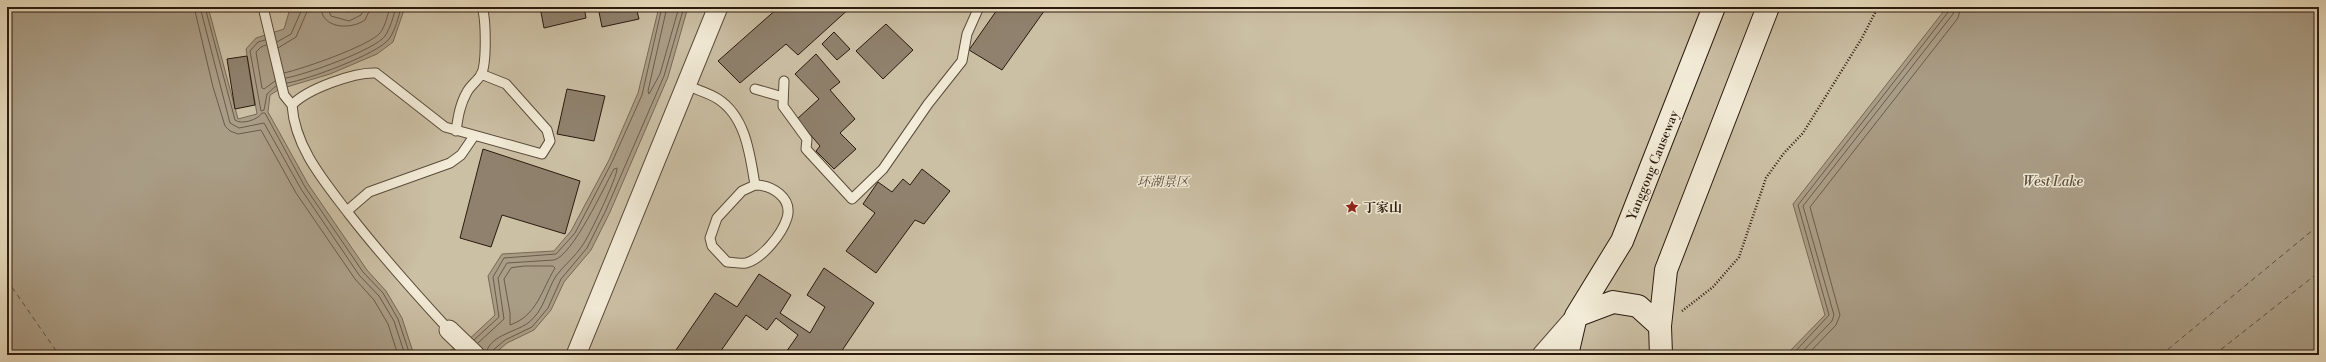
<svg xmlns="http://www.w3.org/2000/svg" width="2326" height="362" font-family="'Libre Bodoni','Noto Serif SC',serif">
	<style>
		.green { fill: #cbbfa4; stroke: #7b6c5a }
		.water { fill: #aa9d86; stroke: #776956 }
		.lines { fill: none; stroke-linecap: round; stroke-linejoin: round }
		.shore { stroke: #6a5c4a; stroke-width: 1 }
		.ferry { stroke: #5e4e3f; stroke-width: 1; stroke-dasharray: 5 4; stroke-linecap: butt }
		.building { fill: #8f816d; stroke: #2b1a0f }
		.service-casing { stroke: #5b4c3c; stroke-width: 11 }
		.minor-casing { stroke: #5b4c3c; stroke-width: 21 }
		.secondary-casing { stroke: #2b1a0f; stroke-width: 24 }
		.path { stroke: #2b1a0f; stroke-width: 2.5; stroke-dasharray: 1 2; stroke-linecap: butt }
		.service { stroke: #f3ecd8; stroke-width: 9 }
		.minor { stroke: #f3ecd8; stroke-width: 19 }
		.secondary { stroke: #f3ecd8; stroke-width: 22 }
		.labels { text-anchor: middle; stroke-width: 3; stroke-linejoin: round; paint-order: stroke }
		.street-label { font-size: 13px; fill: #2b1a0f; stroke: #f3ecd8 }
		.park-label { font-size: 13px; font-style: italic; fill: #5b4c3c; stroke: #f3ecd8 }
		.poi-label { font-size: 13px; font-weight: bold; fill: #2b1a0f; stroke: #f3ecd8; text-anchor: start }
		.water-label { font-size: 14px; font-style: italic; fill: #5e4e3f; stroke: #f3ecd8 }
	</style>
	<rect width="100%" height="100%" fill="#ece1c3"/>
	<filter id="stains"><feTurbulence type="fractalNoise" baseFrequency=".005" numOctaves="4"/><feColorMatrix values="0 0 0 0 .2 0 0 0 0 .09 0 0 0 0 .02 0 0 0 .5 -.17"/></filter>
	<radialGradient id="worn" r=".72"><stop offset=".6" stop-color="#630" stop-opacity="0"/><stop offset="1" stop-color="#630" stop-opacity=".3"/></radialGradient>
	<path class="green" d="M7 7H2319V355H7Z"/>
	<path class="water" d="M7 7H208L238 119 257 114 246 49 256 38 284 29 289 12 295 7H328L348 12 359 7H405L393 42 377 54 330 74 280 89 270 95 268 112 308 184 367 270 386 291 402 318 414 355H7Z
		M659 7H688L668 77 610 212 591 250 564 282 551 310 534 330 507 343 493 355H441L465 343 495 315 488 276 502 254 554 251 571 231 609 160 638 93Z
		M1947 7H2319V355H1786L1825 315 1793 204Z"/>
	<g class="lines">
		<path class="shore" d="M194 7 213 87 225 126 230 131 238 134 261 130 296 193 355 279 374 300 388 324 398 355
			M200 7 230 123 239 128 264 123 301 189 359 275 379 296 394 321 405 355
			M205 7 235 120C241 125 258 120 262 113H265L305 187 363 272 383 293 398 319 410 355
			M321 7C321 29 351 30 365 20L371 7
			M327 7 331 16 349 21 361 15 365 7
			M667 7 648 91 649 94 660 74 679 7
			M265 40 258 42 250 51 261 111 264 110 267 94 276 86
			M277 42 291 34 303 7
			M266 45 261 47 256 52 262 88 264 89 275 81
			M278 48 296 37 309 7
			M284 73C302 69 369 46 380 33 385 27 388 14 390 7
			M286 78C304 75 375 50 385 36 390 29 394 15 396 7
			M287 83C307 80 378 54 389 39 395 31 399 16 401 7
			M525 266H553L555 268C542 289 537 316 510 325V313L504 279 511 268Z
			M474 340 499 317 493 277 504 258 556 254 575 233 612 162 642 95 662 7
			M478 343 504 319 498 278 507 263 554 260C573 255 604 187 614 169L617 168C618 176 589 237 582 246 575 257 564 265 556 276 546 292 544 311 528 323 516 332 487 336 486 355
			M491 355 492 351 505 340 532 327 548 308 561 279 587 248 606 210 664 76 684 7
			M1792 355 1829 315 1798 205 1949 11 1950 7
			M1799 355 1832 321 1834 315 1803 206 1953 14 1955 7
			M1807 355 1836 325 1840 315 1810 207 1958 18 1961 7"/>
		<path class="ferry" d="M7 280 59 355
			M2161 355 2319 225
			M2214 355 2319 272"/>
	</g>
	<path class="building" d="M540 7H584L586 18 544 28Z
		M598 7H636L639 19 602 27Z
		M779 7H851L798 55 786 44 740 83 718 61Z
		M999 7H1047L1002 70 969 50Z
		M886 24 913 50 883 79 856 51Z
		M834 32 850 49 837 60 822 44Z
		M816 54 840 82 830 90 855 119 840 133 856 149 834 169 816 151 820 146 797 119 819 99 795 74Z
		M247 56 255 105 235 109 227 59Z
		M567 89 605 96 594 141 557 134Z
		M483 149 580 181 565 234 502 215 491 247 460 238Z
		M922 169 950 191 924 224 915 220 876 273 846 251 875 213 863 204 878 182 892 192 903 179 910 185Z
		M824 268 874 303 839 355H784L798 335 776 318 767 330 746 315 718 355H685L676 350 715 293 737 307 759 274 791 295 780 313 810 333 825 307 807 295Z"/>
	<g class="lines">
		<g class="service-casing">
			<path id="service" d="M263 7 284 95 292 105
				M784 81 783 106 807 139 806 149 852 199 883 169 928 104 962 61 967 34 979 7
				M686 85C697 90 709 93 718 99 746 117 750 155 755 185
				M755 89 783 97
				M456 131C458 117 460 104 467 92 470 86 477 81 481 75 487 64 486 19 482 7
				M755 185C772 185 793 198 787 218 782 234 763 258 746 263 740 264 733 262 727 262L712 246 710 238 717 218 742 191Z
				M347 211 369 192 450 163 461 155 474 136
				M449 330C414 292 381 255 349 214 324 181 295 148 292 105 307 89 354 72 376 73L445 127 542 154 550 141 547 130 506 84 481 74"/>
		</g>
		<g class="minor-casing">
			<path id="minor" d="M449 330 475 355
				M576 355 718 7
				M1542 355 1576 316"/>
		</g>
		<g class="secondary-casing">
			<path id="secondary" d="M1576 316 1613 302 1638 306 1660 326
				M1567 355 1576 316 1622 241 1714 7
				M1661 355 1660 326 1666 270 1768 7"/>
		</g>
		<path class="path" d="M1682 311 1713 287 1739 257 1766 178 1784 153 1803 133 1862 38 1878 7"/>
		<use href="#service" class="service"/>
		<use href="#minor" class="minor"/>
		<use href="#secondary" class="secondary"/>
	</g>
	<defs>
		<g id="sight-bare" transform="scale(1.08)"><path d="M0-6L1.8-2.2L6-1.7L2.9 1.2L3.7 5.4L0 3.3L-3.7 5.4L-2.9 1.2L-6-1.7L-1.8-2.2Z" fill="#8f2418" stroke="#f3ecd8" stroke-width="2.5" paint-order="stroke"/></g>
	</defs>
	<g fill-rule="evenodd">
		<use href="#sight-bare" x="1352" y="207"/>
	</g>
	<g class="labels">
		<g class="street-label">
			<text transform="translate(1652 165) rotate(-68)" y="5">Yanggong Causeway</text>
		</g>
		<g class="park-label">
			<text x="1163" y="186">环湖景区</text>
		</g>
		<g class="poi-label">
			<text x="1363" y="212">丁家山</text>
		</g>
		<g class="water-label">
			<text x="2053" y="186">West Lake</text>
		</g>
	</g>
	<rect width="2326" height="362" fill="none" stroke="#ece1c3" stroke-width="24"/>
	<rect x="8" y="8" width="2310" height="346" fill="none" stroke="#2b1a0f" stroke-width="2"/>
	<rect x="12" y="12" width="2302" height="338" fill="none" stroke="#2b1a0f"/>
	<rect width="100%" height="100%" filter="url(#stains)"/>
	<rect width="100%" height="100%" fill="url(#worn)"/>
</svg>
